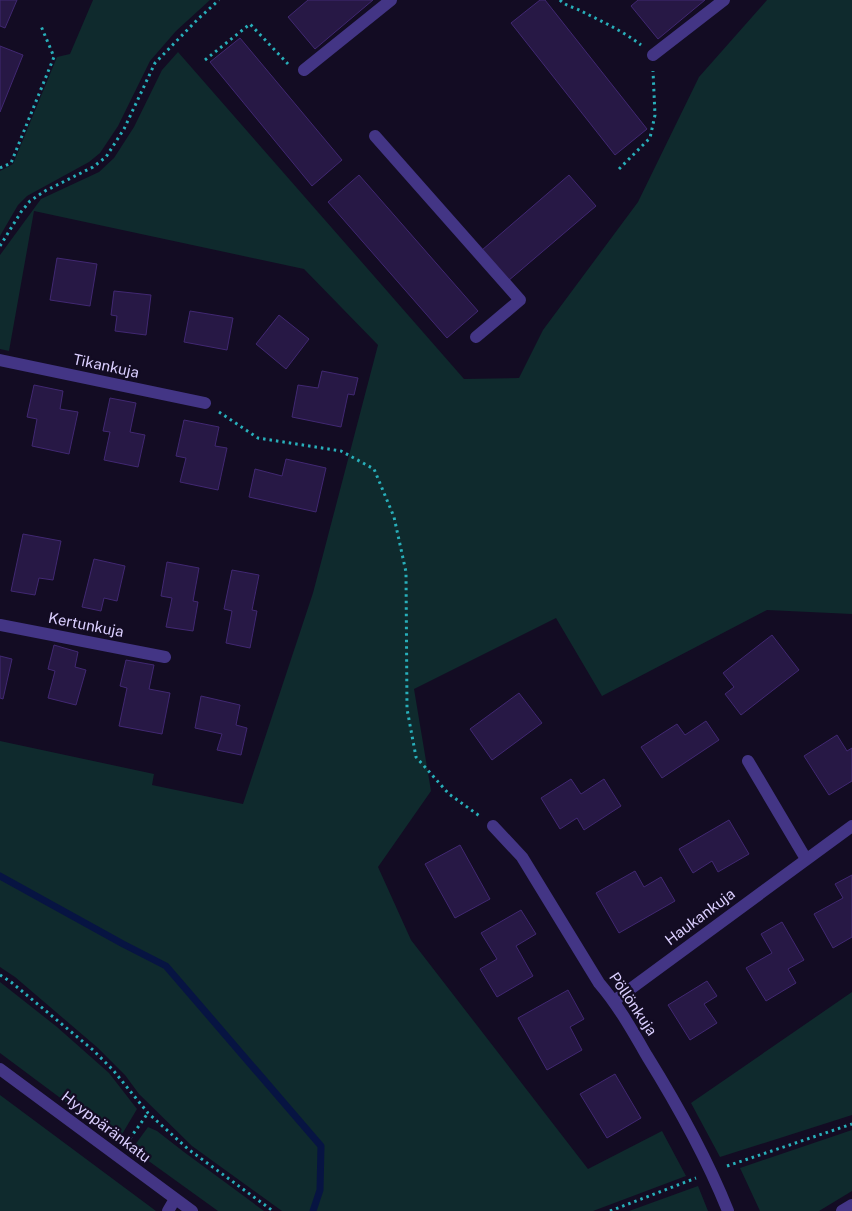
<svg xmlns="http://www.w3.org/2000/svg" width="852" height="1211" font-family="'Public Sans',sans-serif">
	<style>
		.green { fill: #0f2a2d }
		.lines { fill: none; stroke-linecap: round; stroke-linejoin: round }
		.stream { stroke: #071442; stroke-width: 7 }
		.building { fill: #271845; stroke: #412872 }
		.path { stroke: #28afba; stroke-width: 3; stroke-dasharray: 2.5 4; stroke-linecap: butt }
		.minor { stroke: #433585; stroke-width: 12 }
		.labels { text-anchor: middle; stroke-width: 4.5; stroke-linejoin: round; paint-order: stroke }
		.street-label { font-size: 15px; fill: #dbcfff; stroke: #130c23 }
	</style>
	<rect width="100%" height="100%" fill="#130c23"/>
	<path class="green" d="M93 0H210L176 31 150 61 118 126 100 153 89 162 27 196 18 205 0 236V171L13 164 57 57 70 54Z
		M767 0H852V614L767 610 602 696 556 618 414 689 431 791 378 867 411 940 588 1169 662 1131 686 1176 593 1211H282L192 1146 139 1094 125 1075 98 1048 15 977 0 967V741L154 774 152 785 243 804 313 593 378 345 304 269 34 211 9 351 0 349V255L41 199 99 172 114 158 134 127 162 70 178 52 464 379 519 378 543 330 638 202 699 77Z
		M0 982 57 1027 109 1073 137 1109 118 1141 0 1053Z
		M852 992V1115L720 1157 691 1103Z
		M0 1095 156 1211H0Z
		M148 1127 157 1131 184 1152 264 1211H218L132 1149Z
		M852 1130V1191L819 1211H760L740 1168Z
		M698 1186 708 1211H629Z"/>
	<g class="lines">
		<path class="stream" d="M0 876 123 944 166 966 321 1146 320 1190 313 1211"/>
	</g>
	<path class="building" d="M0 0H17L5 28 0 26Z
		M308 0H373L315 49 288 17Z
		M540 0H545L647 129 615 155 511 23Z
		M638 0H705L658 39 631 6Z
		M240 38 342 160 312 186 210 62Z
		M0 46 23 55 0 112Z
		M359 175 478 311 447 338 328 202Z
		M569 175 596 206 508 281 482 250Z
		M57 258 97 264 90 306 50 300Z
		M114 291 151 295 146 335 115 331 117 316 111 315Z
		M190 311 233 318 227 350 184 342Z
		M279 315 309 339 286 369 256 344Z
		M322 371 358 378 354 395 348 394 341 427 292 417 298 385 318 388Z
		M34 385 63 391 60 409 78 412 69 454 32 446 37 419 27 417Z
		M110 398 136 403 130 432 145 435 138 467 104 460 110 432 103 431Z
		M184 420 219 427 215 446 227 448 218 490 180 482 186 458 176 456Z
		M286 459 326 468 316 512 249 497 255 469 282 476Z
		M23 534 61 541 53 580 39 578 35 595 11 591Z
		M94 559 125 566 117 601 104 598 101 611 82 607Z
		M167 562 199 568 193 601 198 602 193 631 166 627 172 598 161 596Z
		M232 570 259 575 252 610 257 611 250 648 226 643 232 611 224 609Z
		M772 635 799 670 741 715 725 694 734 687 723 673Z
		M54 645 78 652 75 667 86 670 76 705 48 698 55 671 48 669Z
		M0 656 12 659 3 699 0 698Z
		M126 660 154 665 149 689 170 693 162 734 119 726 127 688 120 686Z
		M519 693 542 723 492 760 470 729Z
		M201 696 240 705 236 725 247 728 241 755 217 750 222 734 195 728Z
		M706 721 719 740 662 778 641 747 677 724 685 735Z
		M837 735 847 751 852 748V781L829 795 804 756Z
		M571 779 581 794 604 779 621 806 584 830 577 818 560 829 541 798Z
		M729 820 749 854 718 872 712 861 693 873 679 849Z
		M460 845 490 899 455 918 425 864Z
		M635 871 644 887 661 877 675 901 619 933 596 893Z
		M852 875V937L833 948 814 914 843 898 835 884Z
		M521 910 536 934 516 946 533 976 497 997 480 969 497 959 481 933Z
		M782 922 804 960 788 969 796 983 766 1001 746 968 772 953 761 934Z
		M707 981 717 996 704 1004 717 1023 690 1040 668 1005Z
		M568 990 584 1019 570 1027 582 1050 547 1070 518 1018Z
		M615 1074 641 1118 607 1138 580 1094Z"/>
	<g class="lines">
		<path class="path" d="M560 0C565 6 574 7 581 11 601 21 623 31 641 45
			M205 60 250 24 288 64
			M0 168 11 163 54 57 41 26
			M619 169 650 138 655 115 653 71
			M0 246 21 212 30 201 45 191 93 167 106 157 124 129 155 63 198 19 219 0
			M219 412 258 438 341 451 374 469 394 517 406 572 407 709 416 757 449 794 481 817
			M0 975 11 982 93 1050 113 1070 148 1113 188 1149 273 1211
			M126 1144 148 1113
			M727 1166 852 1124
			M610 1211 696 1178"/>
		<path class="minor" d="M653 55 724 0
			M304 70 391 0
			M375 136 520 300 476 337
			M0 360 205 403
			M0 625 165 657
			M748 761 806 859
			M493 826 522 857 599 983C618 1005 632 1030 647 1056 678 1106 706 1156 728 1211
			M614 1001 852 826
			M0 1069 192 1211
			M168 1211 175 1199
			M842 1211 852 1205"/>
	</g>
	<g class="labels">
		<g class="street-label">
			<text transform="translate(106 366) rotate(12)" y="5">Tikankuja</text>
			<text transform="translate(86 625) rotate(11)" y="5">Kertunkuja</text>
			<text transform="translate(700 917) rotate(-37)" y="5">Haukankuja</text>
			<text transform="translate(633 1004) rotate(56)" y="5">Pöllönkuja</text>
			<text transform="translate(106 1127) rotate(37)" y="5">Hyyppäränkatu</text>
		</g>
	</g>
</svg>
